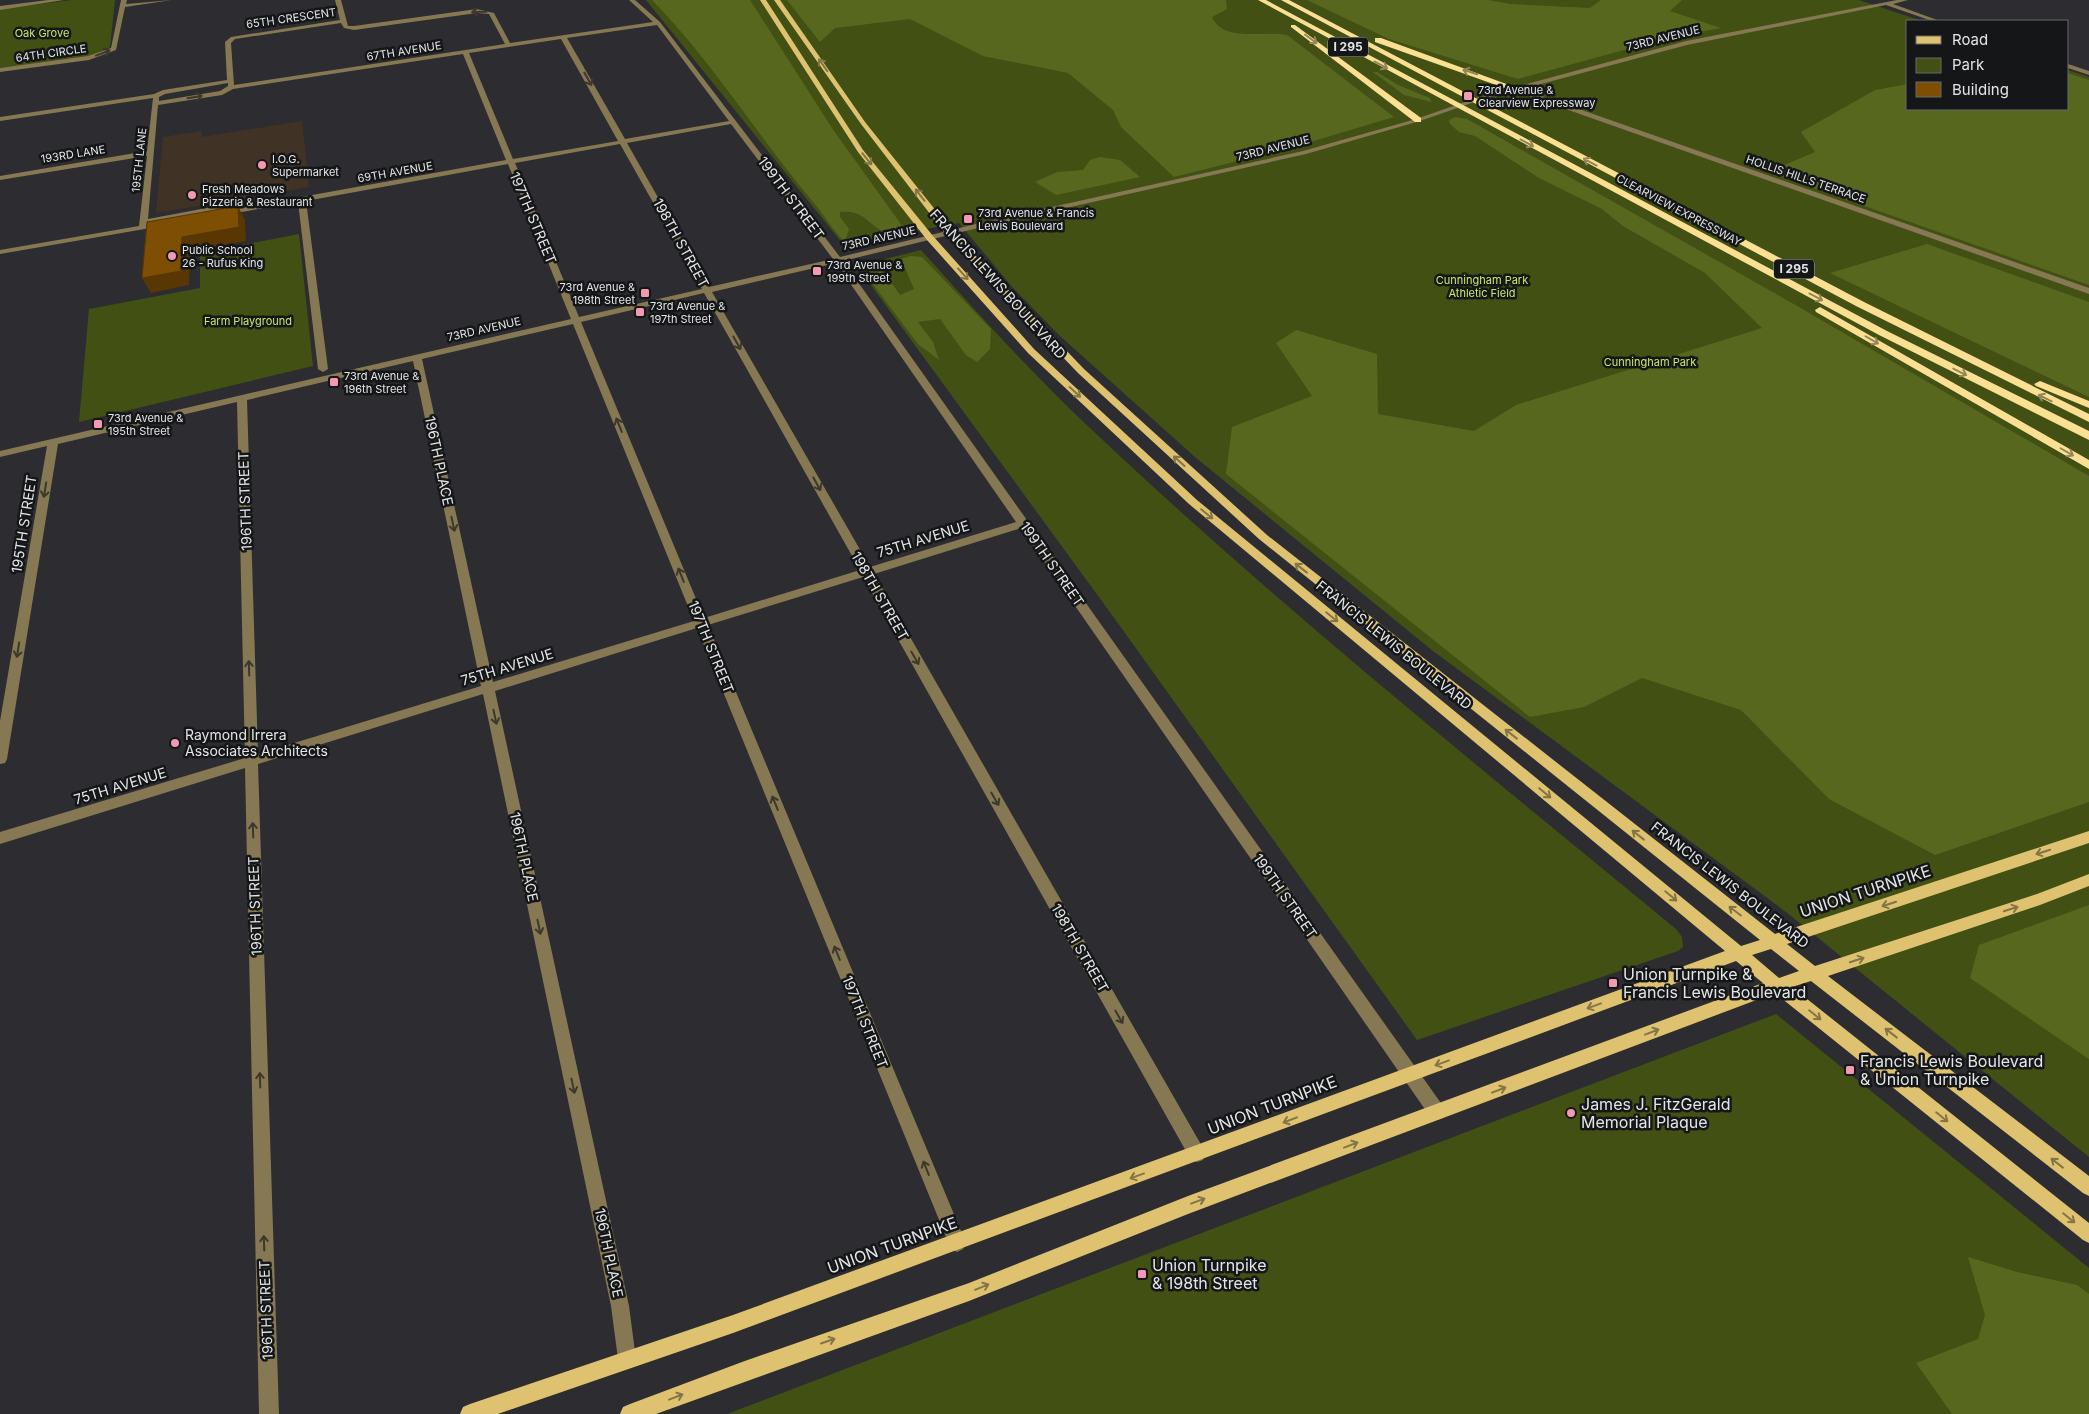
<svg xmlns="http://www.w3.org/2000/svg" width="2089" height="1414" font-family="Inter,sans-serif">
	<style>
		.commercial { fill: #403225 }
		.green { fill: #425013 }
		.forest { fill: #57681e }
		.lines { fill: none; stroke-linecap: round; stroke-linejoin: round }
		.minor { fill: #857852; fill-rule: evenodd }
		.major { fill: #dec26f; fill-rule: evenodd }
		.highway { fill: #fbe093; fill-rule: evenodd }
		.shaded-wall { fill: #583702 }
		.building { fill: #7e4e03; stroke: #583702 }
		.oneway { stroke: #3c382c }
		.oneway2 { stroke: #94855b }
		.oneway3 { stroke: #847547 }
		.poi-dot { fill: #f19ab2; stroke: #151617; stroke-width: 2 }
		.labels { text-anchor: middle; stroke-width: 5; stroke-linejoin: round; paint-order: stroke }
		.far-street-label { font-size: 11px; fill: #e4e5e7; stroke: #151617 }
		.far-park-label { font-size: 11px; fill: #c8e86b; stroke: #151617 }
		.far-poi-label { font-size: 11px; fill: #e4e5e7; stroke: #151617; text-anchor: start }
		.shield { fill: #151617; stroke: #a6a7a9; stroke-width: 1 }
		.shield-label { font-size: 12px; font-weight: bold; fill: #e4e5e7 }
		.street-label { font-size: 14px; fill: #e4e5e7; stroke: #151617 }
		.poi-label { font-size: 14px; fill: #e4e5e7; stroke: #151617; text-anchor: start }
		.near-street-label { font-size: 16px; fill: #e4e5e7; stroke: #151617 }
		.near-poi-label { font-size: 16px; fill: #e4e5e7; stroke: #151617; text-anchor: start }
	</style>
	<rect width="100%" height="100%" fill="#2d2d31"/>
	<path class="commercial" d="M302 121 309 187 156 213 163 137 202 131V137Z"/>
	<path class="green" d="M72 0H115L110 47C83 64 33 64 0 68V9Z
		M646 0H1859L1922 21H1908V109H2068V70L2089 77V1157L1786 912 1433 651 1195 457 1060 336 1013 288 959 223 843 244Z
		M299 234 313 366 79 422 89 309 200 288V253Z
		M921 250C976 311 1030 372 1090 428 1277 605 1477 765 1676 929L1682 937 1683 947 1678 951 1417 1040 1112 615 857 266Z
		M1776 1014 2089 1268V1414H727Z"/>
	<path class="forest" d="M652 0H750L834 131 903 227 886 233C868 225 864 209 840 212V217L849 229 845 242C833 231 825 216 814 203 758 137 713 62 652 0Z
		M787 0H1226L1227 9 1212 17C1223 43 1264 30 1287 35L1394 117 1297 146 1174 177 1121 127 1113 110 1068 73 983 56 910 19 835 28 820 42Z
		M1307 0H1488L1510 4 1590 8 1601 0H1682L1670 11 1721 28 1672 37 1518 79 1389 39Z
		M1373 72H1377L1398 85 1430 98 1431 102 1404 95Z
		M2068 73 2089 80V285L1768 172 1815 152 1801 132 1875 90 1908 84V109H2068Z
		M1455 117 1467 119 1792 303 2089 476V802L1935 855 1829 799 1741 710 1642 678 1584 707 1530 717 1226 474 1232 427 1312 396 1276 343 1296 330 1377 354 1378 414 1474 431 1516 405 1762 328 1705 273 1623 226 1602 209 1539 178 1475 136 1459 132 1450 124 1449 120Z
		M1100 157 1120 160 1140 177 1056 195 1035 182 1057 172 1083 170 1090 160Z
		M1927 244 2089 302V397L1830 273Z
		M911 256 922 257 991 329 990 349 977 362 966 355 940 319 918 322 933 342 939 360 918 344 869 279 868 270 880 266 900 295 914 289 901 259Z
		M2089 905V1059L1970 978 1979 945Z
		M1968 1257 2017 1272 2077 1285 2089 1294V1414H1952L1916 1363 1978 1339 1985 1315Z"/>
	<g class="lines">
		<path class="minor" d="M48 0H64L0 10V6Z
			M121 0H127L126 4 172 0 125 7 116 50 89 60 0 72V68L88 56 111 48Z
			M335 0H341L348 26H354L477 9 494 13 510 43 653 22 629 0H635L660 22 840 257 980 223 1303 151 1416 119 1479 97 1686 41 1897 0H1908L1893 4 1940 21H1932L1886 5 1687 45 1522 89 2089 288V294L1515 91 1483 99 1420 121 1306 154 982 227 843 261 1443 1106 1445 1112 1443 1118 1437 1120 1431 1118 1021 528 874 574 1203 1148 1205 1154 1203 1160 1197 1162 1191 1160 863 577 708 625 966 1243 963 1249 957 1252 951 1249 697 628 495 691 629 1306 636 1359 634 1366 627 1368 620 1366 618 1359 611 1306 483 694 258 764 279 1414H259L245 768 0 844V832L245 758 237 402 58 444 7 759 5 763 0 764V721L47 446 0 457V451L571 319 508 164 306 201 328 369 323 372 318 369 298 202 224 215 220 213 224 211 506 160 463 54 233 89 222 95 158 105 148 219 233 203H236V207L151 222 147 221V224L165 222 166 224 162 226 0 254V250L139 226 147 156 0 180V176L147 151 153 98 0 121V117L154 94 163 90 227 80 225 42 231 37 340 20ZM477 13 489 14 505 44 234 85 231 43 235 39 341 23 344 28 354 30ZM657 25 729 121 625 139 567 38ZM561 39 618 141 513 159 469 53ZM228 83V86L220 91 159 101V97L165 94ZM731 124 833 259 709 287 627 143ZM620 144 702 289 579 317 515 163ZM836 263 1016 522 870 567 712 292ZM704 293 860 570 704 618 581 322ZM573 324 694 621 493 682 422 359ZM413 361 481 686 258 754 247 400Z
			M2068 64 2089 71V75L2068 68Z"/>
		<path class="major" d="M760 0H766L863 150 933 236 1034 349 1197 500 1741 946 1760 940 1259 539 1078 373 947 236 861 124 774 0H780L865 122 953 232 1084 369 1267 535 1775 934 2089 831V843L1787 944 1815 966 2037 894 2089 874V886L2040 905 1828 976 2089 1176V1196L2083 1193 1811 981 1792 987 2089 1223V1243L2083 1240 1775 993 1188 1214 969 1301 656 1414H620L623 1407 630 1404 742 1362 969 1283 1188 1196 1763 983 1736 961 733 1333 498 1414H460L463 1407 470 1404 733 1315 1725 951 1189 504 1028 353 927 240 858 152ZM1771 949 1799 971 1779 978 1752 955Z"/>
		<path class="highway" d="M1258 0H1266L1887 331 2089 431V440L1879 335Z
			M1281 0H1289L1864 302 2089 414V422L1856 306Z
			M1291 25H1295L1421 118V122H1415L1291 27Z
			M1375 38H1381L1520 89 1513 91 1375 42Z
			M1820 307 2089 460V469L1816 312 1815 310Z
			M2040 381 2089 401V408L2036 386 2034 384Z"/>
	</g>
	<path class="shaded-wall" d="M238 206 245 220 246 241 190 251 189 285 151 293 142 278 182 237Z"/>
	<path class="building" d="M238 206 239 227 182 237 181 271 142 278 147 222Z"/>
	<defs><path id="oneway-shaft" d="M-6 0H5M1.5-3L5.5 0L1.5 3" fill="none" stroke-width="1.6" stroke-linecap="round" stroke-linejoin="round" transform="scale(1.25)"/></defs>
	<g class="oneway">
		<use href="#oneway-shaft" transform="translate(479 12) rotate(179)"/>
		<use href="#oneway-shaft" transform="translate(103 53) rotate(-21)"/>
		<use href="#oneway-shaft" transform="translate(588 79) rotate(60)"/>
		<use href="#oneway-shaft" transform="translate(195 97) rotate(-9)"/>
		<use href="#oneway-shaft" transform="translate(737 343) rotate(61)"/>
		<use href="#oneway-shaft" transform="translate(619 425) rotate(-112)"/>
		<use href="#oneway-shaft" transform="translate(817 484) rotate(61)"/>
		<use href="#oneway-shaft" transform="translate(45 490) rotate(99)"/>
		<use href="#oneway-shaft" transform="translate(453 524) rotate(78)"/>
		<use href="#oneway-shaft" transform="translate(681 575) rotate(-112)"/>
		<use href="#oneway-shaft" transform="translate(18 650) rotate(99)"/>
		<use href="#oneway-shaft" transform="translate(915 658) rotate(60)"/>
		<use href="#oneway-shaft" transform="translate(249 668) rotate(-92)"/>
		<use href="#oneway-shaft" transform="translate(495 717) rotate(78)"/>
		<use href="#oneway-shaft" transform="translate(995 799) rotate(60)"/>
		<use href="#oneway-shaft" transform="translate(775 803) rotate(-112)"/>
		<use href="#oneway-shaft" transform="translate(253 830) rotate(-92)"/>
		<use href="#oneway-shaft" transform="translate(539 927) rotate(78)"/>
		<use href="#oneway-shaft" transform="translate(837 953) rotate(-112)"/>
		<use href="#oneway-shaft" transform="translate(1119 1017) rotate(60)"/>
		<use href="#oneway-shaft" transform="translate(260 1080) rotate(-92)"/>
		<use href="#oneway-shaft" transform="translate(573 1086) rotate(78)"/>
		<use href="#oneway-shaft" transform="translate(926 1168) rotate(-112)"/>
		<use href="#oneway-shaft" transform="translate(264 1243) rotate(-92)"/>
	</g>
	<g class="oneway2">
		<use href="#oneway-shaft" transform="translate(1311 39) rotate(37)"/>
		<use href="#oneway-shaft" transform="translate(1381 65) rotate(28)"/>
		<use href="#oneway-shaft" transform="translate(1470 72) rotate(-162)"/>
		<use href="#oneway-shaft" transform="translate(1527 143) rotate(28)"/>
		<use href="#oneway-shaft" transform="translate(1590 162) rotate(-152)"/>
		<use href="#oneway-shaft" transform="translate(1816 297) rotate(28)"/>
		<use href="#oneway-shaft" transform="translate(1872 340) rotate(30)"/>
		<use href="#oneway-shaft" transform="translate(1960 372) rotate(27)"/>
		<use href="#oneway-shaft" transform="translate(2045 398) rotate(-154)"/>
		<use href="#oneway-shaft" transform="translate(2067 452) rotate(30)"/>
	</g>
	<g class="oneway3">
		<use href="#oneway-shaft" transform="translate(823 65) rotate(-125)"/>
		<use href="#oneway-shaft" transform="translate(867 159) rotate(51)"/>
		<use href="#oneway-shaft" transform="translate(920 195) rotate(-128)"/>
		<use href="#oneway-shaft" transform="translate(963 274) rotate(48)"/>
		<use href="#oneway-shaft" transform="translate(1075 392) rotate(43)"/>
		<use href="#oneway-shaft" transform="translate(1179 461) rotate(-138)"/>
		<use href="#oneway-shaft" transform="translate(1207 514) rotate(39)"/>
		<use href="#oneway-shaft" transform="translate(1301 568) rotate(-142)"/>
		<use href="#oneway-shaft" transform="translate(1332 617) rotate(39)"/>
		<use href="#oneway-shaft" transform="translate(1511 734) rotate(-142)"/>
		<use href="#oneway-shaft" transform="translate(1545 793) rotate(40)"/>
		<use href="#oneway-shaft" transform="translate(1638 835) rotate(-142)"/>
		<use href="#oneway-shaft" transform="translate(2043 852) rotate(162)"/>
		<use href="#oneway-shaft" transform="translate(1671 896) rotate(40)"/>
		<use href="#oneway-shaft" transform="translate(1889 904) rotate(162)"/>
		<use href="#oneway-shaft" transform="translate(2011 909) rotate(-18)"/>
		<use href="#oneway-shaft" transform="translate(1735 911) rotate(-143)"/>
		<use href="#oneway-shaft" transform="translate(1857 960) rotate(-18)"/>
		<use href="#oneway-shaft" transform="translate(1594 1006) rotate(160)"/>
		<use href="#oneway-shaft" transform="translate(1815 1015) rotate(39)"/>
		<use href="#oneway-shaft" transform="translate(1652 1032) rotate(-21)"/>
		<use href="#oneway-shaft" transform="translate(1891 1033) rotate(-142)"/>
		<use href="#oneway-shaft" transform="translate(1442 1063) rotate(160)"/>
		<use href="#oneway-shaft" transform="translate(1499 1090) rotate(-21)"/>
		<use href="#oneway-shaft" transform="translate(1942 1117) rotate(39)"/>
		<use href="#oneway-shaft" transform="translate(1290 1120) rotate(159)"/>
		<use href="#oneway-shaft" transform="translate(1351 1145) rotate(-21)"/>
		<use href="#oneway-shaft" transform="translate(2057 1163) rotate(-142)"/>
		<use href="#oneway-shaft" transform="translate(1137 1176) rotate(160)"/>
		<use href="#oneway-shaft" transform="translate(1198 1201) rotate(-20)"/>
		<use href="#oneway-shaft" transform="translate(2069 1218) rotate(39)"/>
		<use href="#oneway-shaft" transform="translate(982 1287) rotate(-22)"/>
		<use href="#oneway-shaft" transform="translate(828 1341) rotate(-19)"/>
		<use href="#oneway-shaft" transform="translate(676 1397) rotate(-21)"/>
	</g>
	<g class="poi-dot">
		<rect x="1463" y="91" width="10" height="10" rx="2.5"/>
		<circle cx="262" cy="165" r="5"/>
		<circle cx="192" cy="195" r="5"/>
		<rect x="963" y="214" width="10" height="10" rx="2.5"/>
		<circle cx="172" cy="256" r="5"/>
		<rect x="812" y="266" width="10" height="10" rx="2.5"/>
		<rect x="640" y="288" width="10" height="10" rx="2.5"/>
		<rect x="635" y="307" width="10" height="10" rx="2.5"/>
		<rect x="329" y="377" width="10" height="10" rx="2.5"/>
		<rect x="93" y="419" width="10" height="10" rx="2.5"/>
		<circle cx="175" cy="743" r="5"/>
		<rect x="1608" y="978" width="10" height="10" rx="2.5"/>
		<rect x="1845" y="1065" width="10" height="10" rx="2.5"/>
		<circle cx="1571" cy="1113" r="5"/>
		<rect x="1137" y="1269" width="10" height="10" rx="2.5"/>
	</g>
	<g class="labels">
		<g class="far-street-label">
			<text transform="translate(291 18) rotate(-8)" y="4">65TH CRESCENT</text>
			<text transform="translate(1663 38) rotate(-14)" y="4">73RD AVENUE</text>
			<text transform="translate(404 51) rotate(-9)" y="4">67TH AVENUE</text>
			<text transform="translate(51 53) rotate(-8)" y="4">64TH CIRCLE</text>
			<text transform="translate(1273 148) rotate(-14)" y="4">73RD AVENUE</text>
			<text transform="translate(73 154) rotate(-9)" y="4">193RD LANE</text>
			<text transform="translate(139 160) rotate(-84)" y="4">195TH LANE</text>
			<text transform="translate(395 172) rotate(-10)" y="4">69TH AVENUE</text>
			<text transform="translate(1806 179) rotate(19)" y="4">HOLLIS HILLS TERRACE</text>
			<text transform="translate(1679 210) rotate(28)" y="4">CLEARVIEW EXPRESSWAY</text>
			<text transform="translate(879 238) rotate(-13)" y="4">73RD AVENUE</text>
			<text transform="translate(484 329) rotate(-13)" y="4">73RD AVENUE</text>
		</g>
		<g class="far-park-label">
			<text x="42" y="37">Oak Grove</text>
			<text x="1482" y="284">Cunningham Park<tspan x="1482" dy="13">Athletic Field</tspan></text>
			<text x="248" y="325">Farm Playground</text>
			<text x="1650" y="366">Cunningham Park</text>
		</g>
		<g class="far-poi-label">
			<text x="1478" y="94">73rd Avenue &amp;<tspan x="1478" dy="13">Clearview Expressway</tspan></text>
			<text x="272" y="163">I.O.G.<tspan x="272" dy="13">Supermarket</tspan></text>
			<text x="202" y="193">Fresh Meadows<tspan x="202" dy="13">Pizzeria &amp; Restaurant</tspan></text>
			<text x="978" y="217">73rd Avenue &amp; Francis<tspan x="978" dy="13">Lewis Boulevard</tspan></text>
			<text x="182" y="254">Public School<tspan x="182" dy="13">26 - Rufus King</tspan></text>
			<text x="827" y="269">73rd Avenue &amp;<tspan x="827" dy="13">199th Street</tspan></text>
			<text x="635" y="291" text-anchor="end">73rd Avenue &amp;<tspan x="635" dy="13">198th Street</tspan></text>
			<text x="650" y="310">73rd Avenue &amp;<tspan x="650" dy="13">197th Street</tspan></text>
			<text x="344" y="380">73rd Avenue &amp;<tspan x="344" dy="13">196th Street</tspan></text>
			<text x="108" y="422">73rd Avenue &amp;<tspan x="108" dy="13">195th Street</tspan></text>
		</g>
		<g class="shield">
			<rect x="1328" y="37.5" width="40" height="19" rx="4"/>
			<rect x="1774" y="259.5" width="40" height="19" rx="4"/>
		</g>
		<g class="shield-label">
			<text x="1348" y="51">I 295</text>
			<text x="1794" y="273">I 295</text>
		</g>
		<g class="street-label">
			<text transform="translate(791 198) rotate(53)" y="5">199TH STREET</text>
			<text transform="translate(533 218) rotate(67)" y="5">197TH STREET</text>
			<text transform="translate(681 243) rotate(61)" y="5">198TH STREET</text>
			<text transform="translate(998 284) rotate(48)" y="5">FRANCIS LEWIS BOULEVARD</text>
			<text transform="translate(439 461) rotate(78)" y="5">196TH PLACE</text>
			<text transform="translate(245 501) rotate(-92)" y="5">196TH STREET</text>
			<text transform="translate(24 524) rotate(-81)" y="5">195TH STREET</text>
			<text transform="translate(923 539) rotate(-17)" y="5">75TH AVENUE</text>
			<text transform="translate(1052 564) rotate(55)" y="5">199TH STREET</text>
			<text transform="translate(880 596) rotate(60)" y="5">198TH STREET</text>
			<text transform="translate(1394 645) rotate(39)" y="5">FRANCIS LEWIS BOULEVARD</text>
			<text transform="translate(711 647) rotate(68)" y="5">197TH STREET</text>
			<text transform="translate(507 667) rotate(-17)" y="5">75TH AVENUE</text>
			<text transform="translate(120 786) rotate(-17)" y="5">75TH AVENUE</text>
			<text transform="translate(524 857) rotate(78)" y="5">196TH PLACE</text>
			<text transform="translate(1730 885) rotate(38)" y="5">FRANCIS LEWIS BOULEVARD</text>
			<text transform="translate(1285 896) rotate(55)" y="5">199TH STREET</text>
			<text transform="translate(255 906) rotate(-92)" y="5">196TH STREET</text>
			<text transform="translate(1080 948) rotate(60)" y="5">198TH STREET</text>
			<text transform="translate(865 1022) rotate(68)" y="5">197TH STREET</text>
			<text transform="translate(609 1253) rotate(78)" y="5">196TH PLACE</text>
			<text transform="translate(266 1310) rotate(-92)" y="5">196TH STREET</text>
		</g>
		<g class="poi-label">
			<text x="185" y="740">Raymond Irrera<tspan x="185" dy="16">Associates Architects</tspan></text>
		</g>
		<g class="near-street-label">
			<text transform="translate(1865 891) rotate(-18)" y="6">UNION TURNPIKE</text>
			<text transform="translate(1272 1105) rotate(-21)" y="6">UNION TURNPIKE</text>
			<text transform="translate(892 1245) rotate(-20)" y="6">UNION TURNPIKE</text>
		</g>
		<g class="near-poi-label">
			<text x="1623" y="980">Union Turnpike &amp;<tspan x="1623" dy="18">Francis Lewis Boulevard</tspan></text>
			<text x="1860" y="1067">Francis Lewis Boulevard<tspan x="1860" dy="18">&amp; Union Turnpike</tspan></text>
			<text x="1581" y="1110">James J. FitzGerald<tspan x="1581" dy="18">Memorial Plaque</tspan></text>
			<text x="1152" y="1271">Union Turnpike<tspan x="1152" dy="18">&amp; 198th Street</tspan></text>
		</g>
	</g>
	<rect x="1906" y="20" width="162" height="90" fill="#151617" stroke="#68696a"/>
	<rect x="1916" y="36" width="25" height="8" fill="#dec26f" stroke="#68696a"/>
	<text x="1952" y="45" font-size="15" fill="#e4e5e7">Road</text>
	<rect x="1916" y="58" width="25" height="15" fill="#425013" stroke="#68696a"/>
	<text x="1952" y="70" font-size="15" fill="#e4e5e7">Park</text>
	<rect x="1916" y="82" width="25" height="15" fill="#7e4e03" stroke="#68696a"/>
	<text x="1952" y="95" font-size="15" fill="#e4e5e7">Building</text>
</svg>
